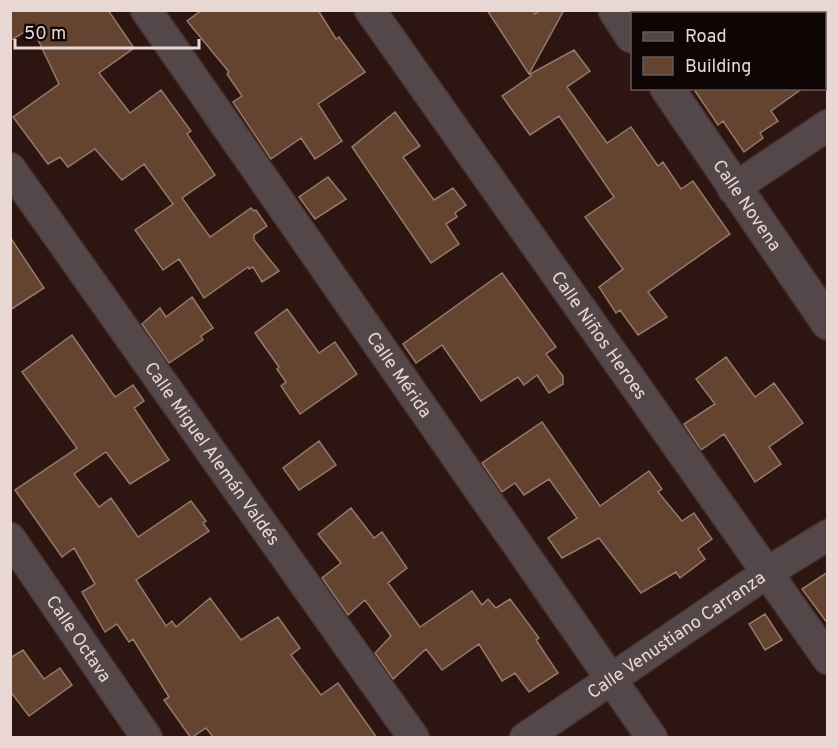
<svg xmlns="http://www.w3.org/2000/svg" width="838" height="748" font-family="Overpass,sans-serif">
	<style>
		.building { fill: #644431; stroke: #957a6b; stroke-width: 1.5 }
		.lines { fill: none; stroke-linecap: round; stroke-linejoin: round }
		.minor-casing { stroke: #47302d; stroke-width: 33 }
		.tertiary-casing { stroke: #47302d; stroke-width: 36 }
		.minor { stroke: #54474a; stroke-width: 30 }
		.tertiary { stroke: #54474a; stroke-width: 33 }
		.labels { text-anchor: middle; stroke-width: 6; stroke-linejoin: round; paint-order: stroke }
		.street-label { font-size: 18px; fill: #e9d7d4; stroke: #0e0504 }
	</style>
	<rect width="100%" height="100%" fill="#2d1512"/>
	<path class="building" d="M10 10H108L134 48 99 73 130 113 161 90 191 131 187 134 215 175 182 198 210 237 251 208 254 211 256 210 267 226 254 235V240L279 271 262 282 253 267 249 269 248 267 204 298 179 259 163 270 135 230 173 204 144 164 122 180 95 149 68 167 60 157 48 164 13 117 59 84 32 27 10 41Z
		M202 10H318L336 39 339 37 365 72 318 104 342 141 315 159 301 138 271 159 233 102 242 96 227 74 229 72 187 21Z
		M487 10H533L535 14 540 10H564L529 74Z
		M574 50 590 71 567 87 607 143 631 127 658 166 663 162 681 189 693 181 730 234 648 292 667 317 638 335 620 310 616 313 599 287 623 269 585 217 614 197 559 116 530 135 502 96 531 76 530 74Z
		M693 88H803L771 111 778 121 760 133 763 138 744 152 723 121 718 125Z
		M395 112 420 146 403 157 434 200 453 188 466 205 455 213 457 217 446 224 459 244 431 263 352 147Z
		M328 177 346 199 315 219 299 197Z
		M10 237 44 288 10 310Z
		M502 273 556 347 546 354 563 376V384L549 393 537 375 524 385 518 377 481 401 442 345 416 363 403 344Z
		M192 297 213 328 201 336 203 340 169 363 142 324 160 308 166 317Z
		M287 309 319 353 335 342 357 374 300 414 281 386 286 382 277 369 279 367 255 333Z
		M72 335 115 397 133 385 144 401 134 408 169 460 130 484 106 452 74 474 99 507 111 498 138 537 191 501 206 521 203 523 209 531 136 580 166 626 172 621 176 627 210 598 241 640 278 617 300 648 291 655 321 695 338 683 377 738H214L206 728 191 738 164 700 169 697 133 639 129 642 117 624 105 632 82 592 95 584 74 548 62 557 15 490 77 448 22 372Z
		M726 357 755 397 774 383 803 423 769 447 781 464 755 482 724 434 701 450 684 424 715 404 696 379Z
		M542 422 600 506 649 471 662 489 658 492 682 521 694 513 712 539 698 549 705 559 680 578 676 572 641 593 599 538 562 558 548 538 577 518 549 479 524 495 515 483 502 492 482 463Z
		M319 441 336 465 299 490 283 468Z
		M351 508 374 538 382 532 407 568 388 583 420 627 472 591 482 605 488 599 496 608 510 599 539 638 536 640 558 673 529 692 515 673 502 681 479 644 442 670 426 649 393 679 375 653 391 636 365 600 348 615 322 578 341 563 318 534Z
		M828 572V624L802 589Z
		M765 614 782 640 765 650 749 624Z
		M23 650 44 679 60 668 72 685 29 716 10 691V658Z"/>
	<g class="lines">
		<g class="minor-casing">
			<g id="minor">
				<path id="s1" d="M146 10 652 738"/>
				<path id="s2" d="M370 10 828 659"/>
				<path d="M640 14 644 10"/>
				<path id="s3" d="M10 168 414 738"/>
				<path d="M733 189 828 125"/>
				<path id="s4" d="M10 538 147 738"/>
				<path id="s5" d="M525 738 768 572 828 535"/>
			</g>
		</g>
		<g class="tertiary-casing">
			<g id="tertiary">
				<path d="M615 10 632 36"/>
				<path id="s6" d="M667 88 828 323"/>
			</g>
		</g>
		<use href="#minor" class="minor"/>
		<use href="#tertiary" class="tertiary"/>
	</g>
	<g class="labels">
		<g class="street-label">
			<text dy="6" stroke="none"><textPath href="#s6" startOffset="142">Calle Novena</textPath></text>
			<text dy="6" stroke="none"><textPath href="#s2" startOffset="398">Calle Niños Heroes</textPath></text>
			<text dy="6" stroke="none"><textPath href="#s1" startOffset="444">Calle Mérida</textPath></text>
			<text dy="6" stroke="none"><textPath href="#s3" startOffset="350">Calle Miguel Alemán Valdés</textPath></text>
			<text dy="6" stroke="none"><textPath href="#s5" startOffset="183">Calle Venustiano Carranza</textPath></text>
			<text dy="6" stroke="none"><textPath href="#s4" startOffset="122">Calle Octava</textPath></text>
		</g>
	</g>
	<rect width="838" height="748" fill="none" stroke="#e9d7d4" stroke-width="24"/>
	<rect x="631" y="12" width="195" height="78" fill="#0e0504" stroke="#665957" stroke-width="1.5"/>
	<rect x="643" y="32" width="30" height="9" fill="#54474a" stroke="#665957" stroke-width="1.5"/>
	<text x="685" y="42" font-size="18" fill="#e9d7d4">Road</text>
	<rect x="643" y="57" width="30" height="18" fill="#644431" stroke="#665957" stroke-width="1.5"/>
	<text x="685" y="72" font-size="18" fill="#e9d7d4">Building</text>
	<path d="M15 39v9h184v-9" fill="none" stroke="#e9d7d4" stroke-width="3"/>
	<text x="24" y="39" font-size="18" fill="#e9d7d4" stroke="#0e0504" stroke-width="4.5" paint-order="stroke">50 m</text>
</svg>
